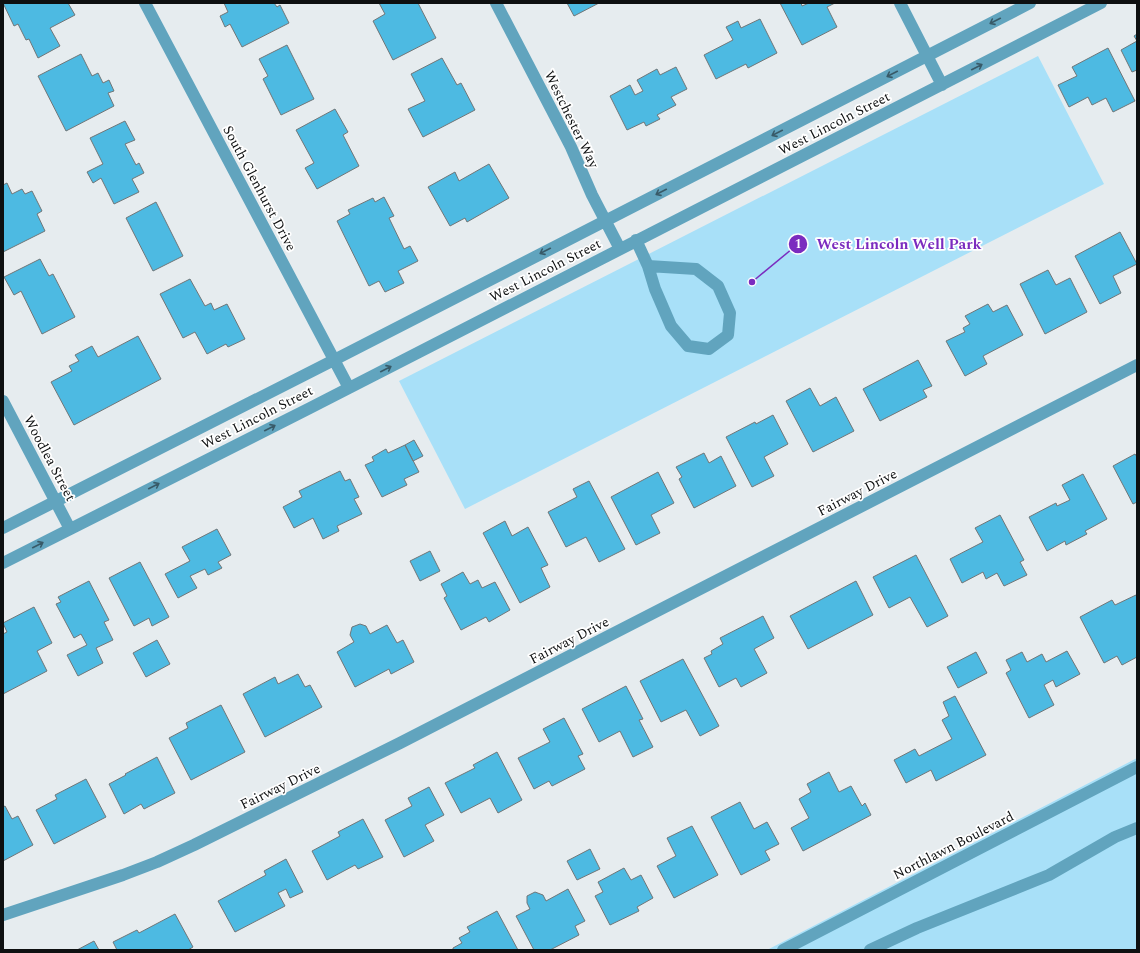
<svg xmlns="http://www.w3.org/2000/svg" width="1140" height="953" font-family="Spectral,serif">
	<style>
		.green { fill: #a8e0f8 }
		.building { fill: #4dbae2; stroke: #707678 }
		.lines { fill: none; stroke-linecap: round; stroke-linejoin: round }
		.minor { stroke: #61a4be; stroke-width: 12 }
		.oneway { stroke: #385a68 }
		.labels { text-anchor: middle; stroke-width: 3.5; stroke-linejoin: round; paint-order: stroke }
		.street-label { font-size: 14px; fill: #0e1011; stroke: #fff }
		.leader { fill: none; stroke: #7b2cbf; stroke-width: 1.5 }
		.callout-dot { fill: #7b2cbf; stroke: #fff; stroke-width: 1.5 }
		.mark-label { font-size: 12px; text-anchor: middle; font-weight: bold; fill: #fff }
		.callout-label { font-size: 15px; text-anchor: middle; font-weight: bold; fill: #7b2cbf; stroke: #fff; stroke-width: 3.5; stroke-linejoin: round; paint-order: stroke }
	</style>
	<rect width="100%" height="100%" fill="#e6ecef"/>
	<path class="green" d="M1038 56 1104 184 465 509 399 381Z
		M1137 758V950H767Z"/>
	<path class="building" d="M3 3H68L75 15 50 28 60 46 38 58 29 39 26 40 18 24 14 26Z
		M224 3H274L277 7 280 5 289 23 242 47 230 24 225 27 220 16 228 12Z
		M379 3H418L436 38 393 60 373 21 385 14Z
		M567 3H599L574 16Z
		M780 3H801L802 6 809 3H835L827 7 837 27 802 45Z
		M760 19 777 53 748 68 746 64 716 79 704 55 733 40 726 27 738 21 741 28Z
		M1137 34V70L1132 72 1121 50 1137 41 1134 36Z
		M287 45 314 99 281 115 263 79 268 76 259 59Z
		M1108 48 1135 101 1113 112 1106 98 1092 105 1088 97 1069 107 1058 85 1077 76 1072 67Z
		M81 54 92 76 98 73 103 83 109 80 114 91 108 93 114 106 66 131 38 76Z
		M442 58 457 85 461 83 475 110 423 137 408 109 425 101 411 74Z
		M676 67 687 89 671 97 676 105 657 115 660 119 646 126 644 122 627 130 610 96 630 85 635 95 643 91 637 80 657 69 660 75Z
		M335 109 348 132 343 135 359 166 317 189 305 168 314 163 296 130Z
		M125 121 135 140 125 144 136 165 139 163 144 173 132 179 139 192 114 204 101 178 93 183 87 172 103 164 90 138Z
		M489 164 509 198 467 222 465 218 450 226 428 187 455 172 459 181Z
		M7 183 12 194 22 189 25 194 32 191 42 211 37 214 45 231 3 252V185Z
		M384 197 394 216 389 218 404 249 410 246 418 261 398 271 404 283 385 292 379 281 369 286 337 221 350 214 348 210 373 198 375 202Z
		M156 202 183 256 153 271 126 218Z
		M1120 232 1137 264 1113 276 1121 293 1100 304 1075 256Z
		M40 259 49 276 53 274 75 317 42 334 21 291 14 295 4 277Z
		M1048 270 1056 285 1070 278 1087 312 1045 334 1020 284Z
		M190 279 205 306 211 303 214 310 227 304 245 339 228 347 226 344 207 354 195 332 183 338 160 294Z
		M988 304 993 312 1007 305 1023 335 983 356 987 364 965 376 946 341 965 332 963 328 970 324 965 316Z
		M138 336 161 379 74 425 51 382 72 371 69 366 79 361 75 355 92 346 98 357Z
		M918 360 932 386 923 390 927 397 880 421 863 389Z
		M810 388 820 406 836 397 854 431 813 452 786 401Z
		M773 415 788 444 764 457 774 476 752 487 726 437 755 422 756 424Z
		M414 440 423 456 413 461 405 445Z
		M405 445 419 472 404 479 407 485 382 497 365 465 374 461 372 457 386 449 388 453Z
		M704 453 709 463 721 456 736 486 694 508 679 479 682 477 676 467Z
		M1135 454 1137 457V502L1133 504 1113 466Z
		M340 471 345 481 350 479 359 497 354 499 362 514 337 526 339 531 323 539 313 518 294 528 283 507 302 497 299 491Z
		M658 472 674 503 651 515 660 533 636 545 611 497Z
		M1083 474 1107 519 1085 531 1087 534 1066 545 1065 541 1047 551 1029 517 1056 503 1057 506 1070 500 1062 485Z
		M589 481 625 549 599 562 586 537 566 547 548 512 577 497 573 489Z
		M1000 515 1024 560 1020 562 1027 575 1004 586 997 573 986 579 983 572 962 583 950 559 983 542 975 528Z
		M505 521 512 536 528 527 548 565 541 568 550 587 520 603 483 533Z
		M217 529 231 555 218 562 222 568 208 575 205 569 190 576 197 588 178 598 165 574 190 561 182 547Z
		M430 551 440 571 420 581 410 561Z
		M916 555 948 616 927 627 910 597 889 608 873 577Z
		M140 562 169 617 152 626 149 618 134 626 109 578Z
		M463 572 470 584 478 580 482 588 495 582 510 610 489 622 486 617 461 630 444 598 447 596 441 584Z
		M89 581 109 620 104 622 113 640 96 648 103 663 78 676 67 655 87 645 81 634 74 638 56 604 61 602 58 597Z
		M856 581 873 615 808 649 790 616Z
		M1136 595 1137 597V657L1122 665 1117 656 1104 663 1080 617 1112 600 1115 605Z
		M34 607 52 643 37 651 47 671 3 694V634L7 632 3 623Z
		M763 616 774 638 754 649 767 673 741 687 736 678 719 687 704 658 712 654 711 651 723 644 720 638Z
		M360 624 366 626 370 634 387 625 397 643 403 640 414 662 391 674 389 669 355 687 337 652 354 642 350 635 352 627Z
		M157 640 170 664 146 677 133 653Z
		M1067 651 1080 674 1056 687 1053 680 1044 685 1054 705 1029 718 1006 673 1011 670 1006 660 1022 652 1027 662 1042 654 1046 662Z
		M976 652 987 673 958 688 947 667Z
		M683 659 719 726 700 736 686 710 661 722 640 681Z
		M298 674 305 687 310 685 322 707 265 737 243 694 275 677 278 684Z
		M626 686 643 719 639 720 653 747 633 757 620 731 599 742 582 709Z
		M955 696 986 755 936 781 931 770 906 783 894 760 915 749 919 756 952 739 942 720 949 716 943 702Z
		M221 705 245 752 191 780 169 738 188 728 186 723Z
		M564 718 583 754 578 756 585 769 552 786 549 781 534 789 518 758 550 742 543 729Z
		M497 752 522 800 498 813 490 798 461 813 445 783 475 768 473 765Z
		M157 757 175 793 144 809 141 804 124 814 109 784 126 775 125 774Z
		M829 772 839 792 851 786 862 806 865 803 871 815 803 851 791 828 809 818 799 799 811 792 807 784Z
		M86 779 106 817 54 844 36 810 57 799 55 795Z
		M429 787 444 815 425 825 434 841 404 857 385 820 412 806 408 798Z
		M740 802 754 829 767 822 779 844 765 851 770 860 741 875 711 817Z
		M5 806 12 819 18 816 33 845 3 861V807Z
		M363 819 383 857 358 869 355 865 327 880 312 851 340 836 338 832Z
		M692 826 718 875 674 898 657 866 676 856 667 838Z
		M590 849 600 869 577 880 567 861Z
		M286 859 303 892 290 898 286 889 278 893 285 906 235 932 218 901 266 875 264 871Z
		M624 868 631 880 641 875 653 898 637 907 639 911 610 925 595 896 603 892 598 882Z
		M568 889 585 921 575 926 579 935 550 950H534L516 916 530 909 527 903V896L535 892 543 895 546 901Z
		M497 911 518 950H453V948L462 943 459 938 470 932 467 927Z
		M175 914 193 947 188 950H117L113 942 137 930 139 933Z
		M94 941 99 950H77Z"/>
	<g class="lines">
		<path class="minor" d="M145 3 349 388
			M496 3 571 147 592 195 620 249
			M900 3 942 85
			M636 240 648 266 655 289 671 326 688 346 709 349 728 335 730 313 718 286 696 269 648 266
			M3 401 70 529
			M3 528 334 360 1030 3
			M3 563 310 408 1101 3
			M3 915 123 875 157 862 194 845 400 743 1137 365
			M783 950 1137 767
			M870 950 917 928 1049 875 1115 837 1137 828"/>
	</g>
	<defs><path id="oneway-shaft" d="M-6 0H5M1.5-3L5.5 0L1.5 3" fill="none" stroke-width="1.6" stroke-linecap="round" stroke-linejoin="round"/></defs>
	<g class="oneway">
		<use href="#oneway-shaft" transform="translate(995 21) rotate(153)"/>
		<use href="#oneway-shaft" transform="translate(977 67) rotate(-27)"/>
		<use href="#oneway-shaft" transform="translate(892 74) rotate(153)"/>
		<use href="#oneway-shaft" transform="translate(777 133) rotate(153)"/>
		<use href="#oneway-shaft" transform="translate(661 192) rotate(153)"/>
		<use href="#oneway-shaft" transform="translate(545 251) rotate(153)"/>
		<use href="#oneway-shaft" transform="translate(386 369) rotate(-27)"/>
		<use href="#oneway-shaft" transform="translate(270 428) rotate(-27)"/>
		<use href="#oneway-shaft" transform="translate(154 486) rotate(-27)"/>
		<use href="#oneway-shaft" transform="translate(38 545) rotate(-27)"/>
	</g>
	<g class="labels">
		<g class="street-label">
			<text transform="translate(572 119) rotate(64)" y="5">Westchester Way</text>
			<text transform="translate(834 123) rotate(-27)" y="5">West Lincoln Street</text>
			<text transform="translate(260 188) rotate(62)" y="5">South Glenhurst Drive</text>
			<text transform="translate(545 270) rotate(-27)" y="5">West Lincoln Street</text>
			<text transform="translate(257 417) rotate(-27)" y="5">West Lincoln Street</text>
			<text transform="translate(50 458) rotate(62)" y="5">Woodlea Street</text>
			<text transform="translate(857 492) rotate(-27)" y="5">Fairway Drive</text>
			<text transform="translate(569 640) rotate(-27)" y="5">Fairway Drive</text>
			<text transform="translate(280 786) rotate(-26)" y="5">Fairway Drive</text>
			<text transform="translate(953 845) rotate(-27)" y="5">Northlawn Boulevard</text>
		</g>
	</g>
	<path class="leader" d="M752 282L798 244"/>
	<g class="callout-dot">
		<circle cx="752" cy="282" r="4"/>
		<circle cx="798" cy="244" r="10"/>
	</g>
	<g class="mark-label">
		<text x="798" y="248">1</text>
	</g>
	<g class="callout-label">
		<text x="899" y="249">West Lincoln Well Park</text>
	</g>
	<rect width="1140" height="953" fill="none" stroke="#0e1011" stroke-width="8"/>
</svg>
